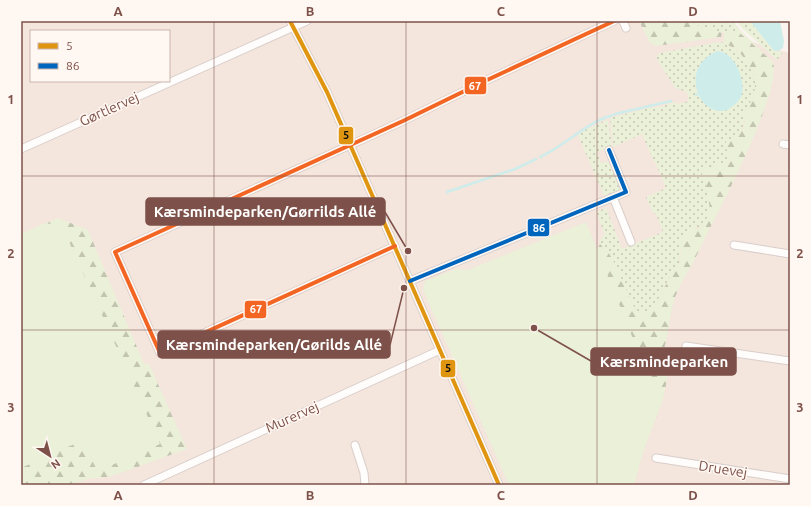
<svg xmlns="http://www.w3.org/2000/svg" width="811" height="506" font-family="Ubuntu,sans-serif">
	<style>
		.residential { fill: #f4e5dd; fill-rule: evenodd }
		.grass { fill: url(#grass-dots) }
		.forest { fill: url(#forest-firs) }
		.park { fill: #ebf0d8 }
		.water { fill: #ceedea }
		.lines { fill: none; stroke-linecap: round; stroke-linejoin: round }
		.stream { stroke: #ceedea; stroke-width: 2.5 }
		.street-casing { stroke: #d9ceca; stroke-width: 9 }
		.street { stroke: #fefdfc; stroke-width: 7 }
		.bus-1-casing { stroke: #fff7f2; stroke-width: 7 }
		.bus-2-casing { stroke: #fff7f2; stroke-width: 7 }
		.bus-3-casing { stroke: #fff7f2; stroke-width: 7 }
		.bus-1 { stroke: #df950f; stroke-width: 4 }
		.bus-2 { stroke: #0065bd; stroke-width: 4 }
		.bus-3 { stroke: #f26522; stroke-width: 4 }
		.grid { fill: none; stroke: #7d5149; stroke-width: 1; stroke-opacity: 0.55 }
		.labels { text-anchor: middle; stroke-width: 3; stroke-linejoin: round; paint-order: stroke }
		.street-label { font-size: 14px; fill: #7d5149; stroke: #fff7f2 }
		.leader { fill: none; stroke: #7d5149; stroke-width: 1.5 }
		.callout-dot { fill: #7d5149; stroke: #fff7f2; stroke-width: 1.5 }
		.callout { fill: #7d5149; stroke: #7d5149; stroke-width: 1.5 }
		.callout-label { font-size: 15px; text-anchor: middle; font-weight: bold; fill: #fff }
		.line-badge { stroke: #fff7f2; stroke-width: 1.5 }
		.badge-label { font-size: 11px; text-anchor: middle; font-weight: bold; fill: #fff }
		.pale-badge-label { font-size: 11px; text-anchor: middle; font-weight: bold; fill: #111 }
		.neatline { fill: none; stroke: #7d5149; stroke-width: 1.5 }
		.grid-label { font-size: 13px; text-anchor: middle; font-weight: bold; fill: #7d5149 }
	</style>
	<defs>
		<pattern id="grass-dots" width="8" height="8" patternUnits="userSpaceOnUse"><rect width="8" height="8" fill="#ebf0d8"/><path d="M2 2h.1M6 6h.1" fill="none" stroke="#c4c5b1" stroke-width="1.8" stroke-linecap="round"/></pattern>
		<pattern id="forest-firs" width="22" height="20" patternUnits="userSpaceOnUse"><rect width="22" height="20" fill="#ebf0d8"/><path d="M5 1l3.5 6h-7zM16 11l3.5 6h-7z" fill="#c4c5b1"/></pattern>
	</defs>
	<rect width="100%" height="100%" fill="#faf3ee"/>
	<path class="residential" d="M21 21H683L790 53V485H21ZM31 31H169V81H31Z"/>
	<path class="grass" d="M683 21H733L741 31 772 61 741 34 732 31 722 33Z
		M737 21H750L774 51 783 52 777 60 741 27Z
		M719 42 725 43 737 50 745 59 752 69 756 81 755 92 751 102 745 111V118L741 132 737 137 731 141 726 148C730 155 733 162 724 166 720 171 709 182 707 188 706 195 709 200 710 207 710 217 704 229 693 228 689 236 683 245 680 253 679 258 680 263 677 268 675 273 670 276 668 280 663 289 655 313 642 313 637 313 634 308 632 303L610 255 600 244 599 241 604 235V233L597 213 598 211 606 208 622 249 663 232 656 214 653 213 646 197 666 188 655 162H654L642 134 613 147 610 118 648 108 660 107 675 102 678 104 689 101 687 92 675 88 657 59V55L660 53Z
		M607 120 608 121 612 146 597 152 601 163 608 161 621 190 605 196H604L578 135 585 130Z"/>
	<path class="forest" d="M639 21H683L722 33 721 37 656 46 650 43Z
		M732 30 741 34 772 61C786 83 719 211 705 238 701 246 697 255 693 263 686 275 678 287 674 301 669 315 667 356 656 365 652 368 643 366 638 366L595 254 600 244 610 255 616 266 632 303 636 311 641 313H644L652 308 657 302 669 279 677 268 679 263 681 252 679 247 681 241 685 234 690 228 698 229 703 225 706 220 709 213 710 207 707 195V187L701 171 720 163 724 166 729 162C731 152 727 154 726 147 725 145 726 143 726 141 738 140 745 128 745 117 745 116 745 112 745 111 746 109 749 106 750 103 756 92 757 80 751 68 747 62 742 54 736 49 731 46 726 45 723 41L725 32Z
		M58 218 88 230 144 364H149L187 449 118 474 108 477 89 479 67 485H21V452L81 439 98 471 21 244V234Z
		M673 352 663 399 643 452V387L651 375 661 371 668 353Z"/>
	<path class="park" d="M586 222 644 366 651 375 663 399 643 452 634 485H509L423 290 425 281 456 269 468 270Z
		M45 223 62 226 160 444 98 471 81 441 21 468V234Z"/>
	<path class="water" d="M750 21H780L784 41 783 48 778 51H774Z
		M717 51C720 51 723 52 725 53 738 61 746 83 741 97 739 101 736 104 733 106 729 109 726 111 722 111 698 111 688 78 702 62 706 57 711 54 717 51Z"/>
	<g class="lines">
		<path class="stream" d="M696 95 698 94
			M615 114 671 101
			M540 157C566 145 585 123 613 115
			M447 192 515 169 536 159"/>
		<g class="street-casing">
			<path id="street" d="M290 21 327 92 499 485
				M623 21 626 28
				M783 144 790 145
				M21 149 307 21
				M613 197 631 242
				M734 245 790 254
				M395 246 160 353 115 252 403 121 485 81 614 21
				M410 281 626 192 609 150
				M686 346 790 361
				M355 445 364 473 365 485
				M656 458 790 479
				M144 485 440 350"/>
		</g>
		<use href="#street" class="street"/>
		<g class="bus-1-casing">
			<path id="bus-1" d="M290 21 327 92 499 485"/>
		</g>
		<g class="bus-2-casing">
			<path id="bus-2" d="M410 281 626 192 609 150"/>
		</g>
		<g class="bus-3-casing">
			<path id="bus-3" d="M395 246 160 353 115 252 403 121 485 81 614 21"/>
		</g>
		<use href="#bus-1" class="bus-1"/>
		<use href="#bus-2" class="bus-2"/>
		<use href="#bus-3" class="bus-3"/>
	</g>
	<path class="grid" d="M214 21V485M406 21V485M597 21V485M21 176H790M21 330H790"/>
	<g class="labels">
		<g class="street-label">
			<text transform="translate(109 109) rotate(-24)" y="5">Gørtlervej</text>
			<text transform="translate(292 417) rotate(-24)" y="5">Murervej</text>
			<text transform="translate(723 469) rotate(9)" y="5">Druevej</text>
		</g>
	</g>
	<path class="leader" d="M408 251L385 212M404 288L390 345M534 328L591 361"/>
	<g class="callout-dot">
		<circle cx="408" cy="251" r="4"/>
		<circle cx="404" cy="288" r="4"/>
		<circle cx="534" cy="328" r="4"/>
	</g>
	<g class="callout">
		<rect x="146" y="198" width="239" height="27" rx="4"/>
		<rect x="158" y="331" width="232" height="27" rx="4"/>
		<rect x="591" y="348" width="145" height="27" rx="4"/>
	</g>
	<g class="callout-label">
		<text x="265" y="217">Kærsmindeparken/Gørrilds Allé</text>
		<text x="274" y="350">Kærsmindeparken/Gørilds Allé</text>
		<text x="664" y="367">Kærsmindeparken</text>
	</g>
	<g class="line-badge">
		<rect x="464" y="76" width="23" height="19" rx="4" fill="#f26522"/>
		<rect x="338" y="126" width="16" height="19" rx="4" fill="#df950f"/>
		<rect x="527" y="218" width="23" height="19" rx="4" fill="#0065bd"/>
		<rect x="244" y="300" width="23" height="19" rx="4" fill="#f26522"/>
		<rect x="440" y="359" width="16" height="19" rx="4" fill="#df950f"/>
	</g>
	<g class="badge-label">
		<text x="475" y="90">67</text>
		<text x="539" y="232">86</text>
		<text x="256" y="313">67</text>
	</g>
	<g class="pale-badge-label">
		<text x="346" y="139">5</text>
		<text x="448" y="372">5</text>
	</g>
	<rect width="811" height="506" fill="none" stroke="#fff7f2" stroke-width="44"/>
	<rect x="30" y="30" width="140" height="52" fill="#fff7f2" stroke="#cbb5ae"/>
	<rect x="38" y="43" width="20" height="6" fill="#df950f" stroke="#cbb5ae"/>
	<text x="66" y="50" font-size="12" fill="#7d5149">5</text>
	<rect x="38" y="63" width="20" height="6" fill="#0065bd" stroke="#cbb5ae"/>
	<text x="66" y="70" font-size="12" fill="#7d5149">86</text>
	<g transform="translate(50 456) rotate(144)" stroke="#fff7f2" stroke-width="3" paint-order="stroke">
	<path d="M0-3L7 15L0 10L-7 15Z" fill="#7d5149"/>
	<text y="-6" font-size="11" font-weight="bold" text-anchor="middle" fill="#7d5149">N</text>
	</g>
	<rect x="22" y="22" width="767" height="462" class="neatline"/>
	<g class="grid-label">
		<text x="118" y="16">A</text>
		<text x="310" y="16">B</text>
		<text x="501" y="16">C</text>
		<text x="693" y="16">D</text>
		<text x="11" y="104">1</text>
		<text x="800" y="104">1</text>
		<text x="11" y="258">2</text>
		<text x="800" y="258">2</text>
		<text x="11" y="412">3</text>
		<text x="800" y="412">3</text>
		<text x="118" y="500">A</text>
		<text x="310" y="500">B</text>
		<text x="501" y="500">C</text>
		<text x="693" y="500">D</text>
	</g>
</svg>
